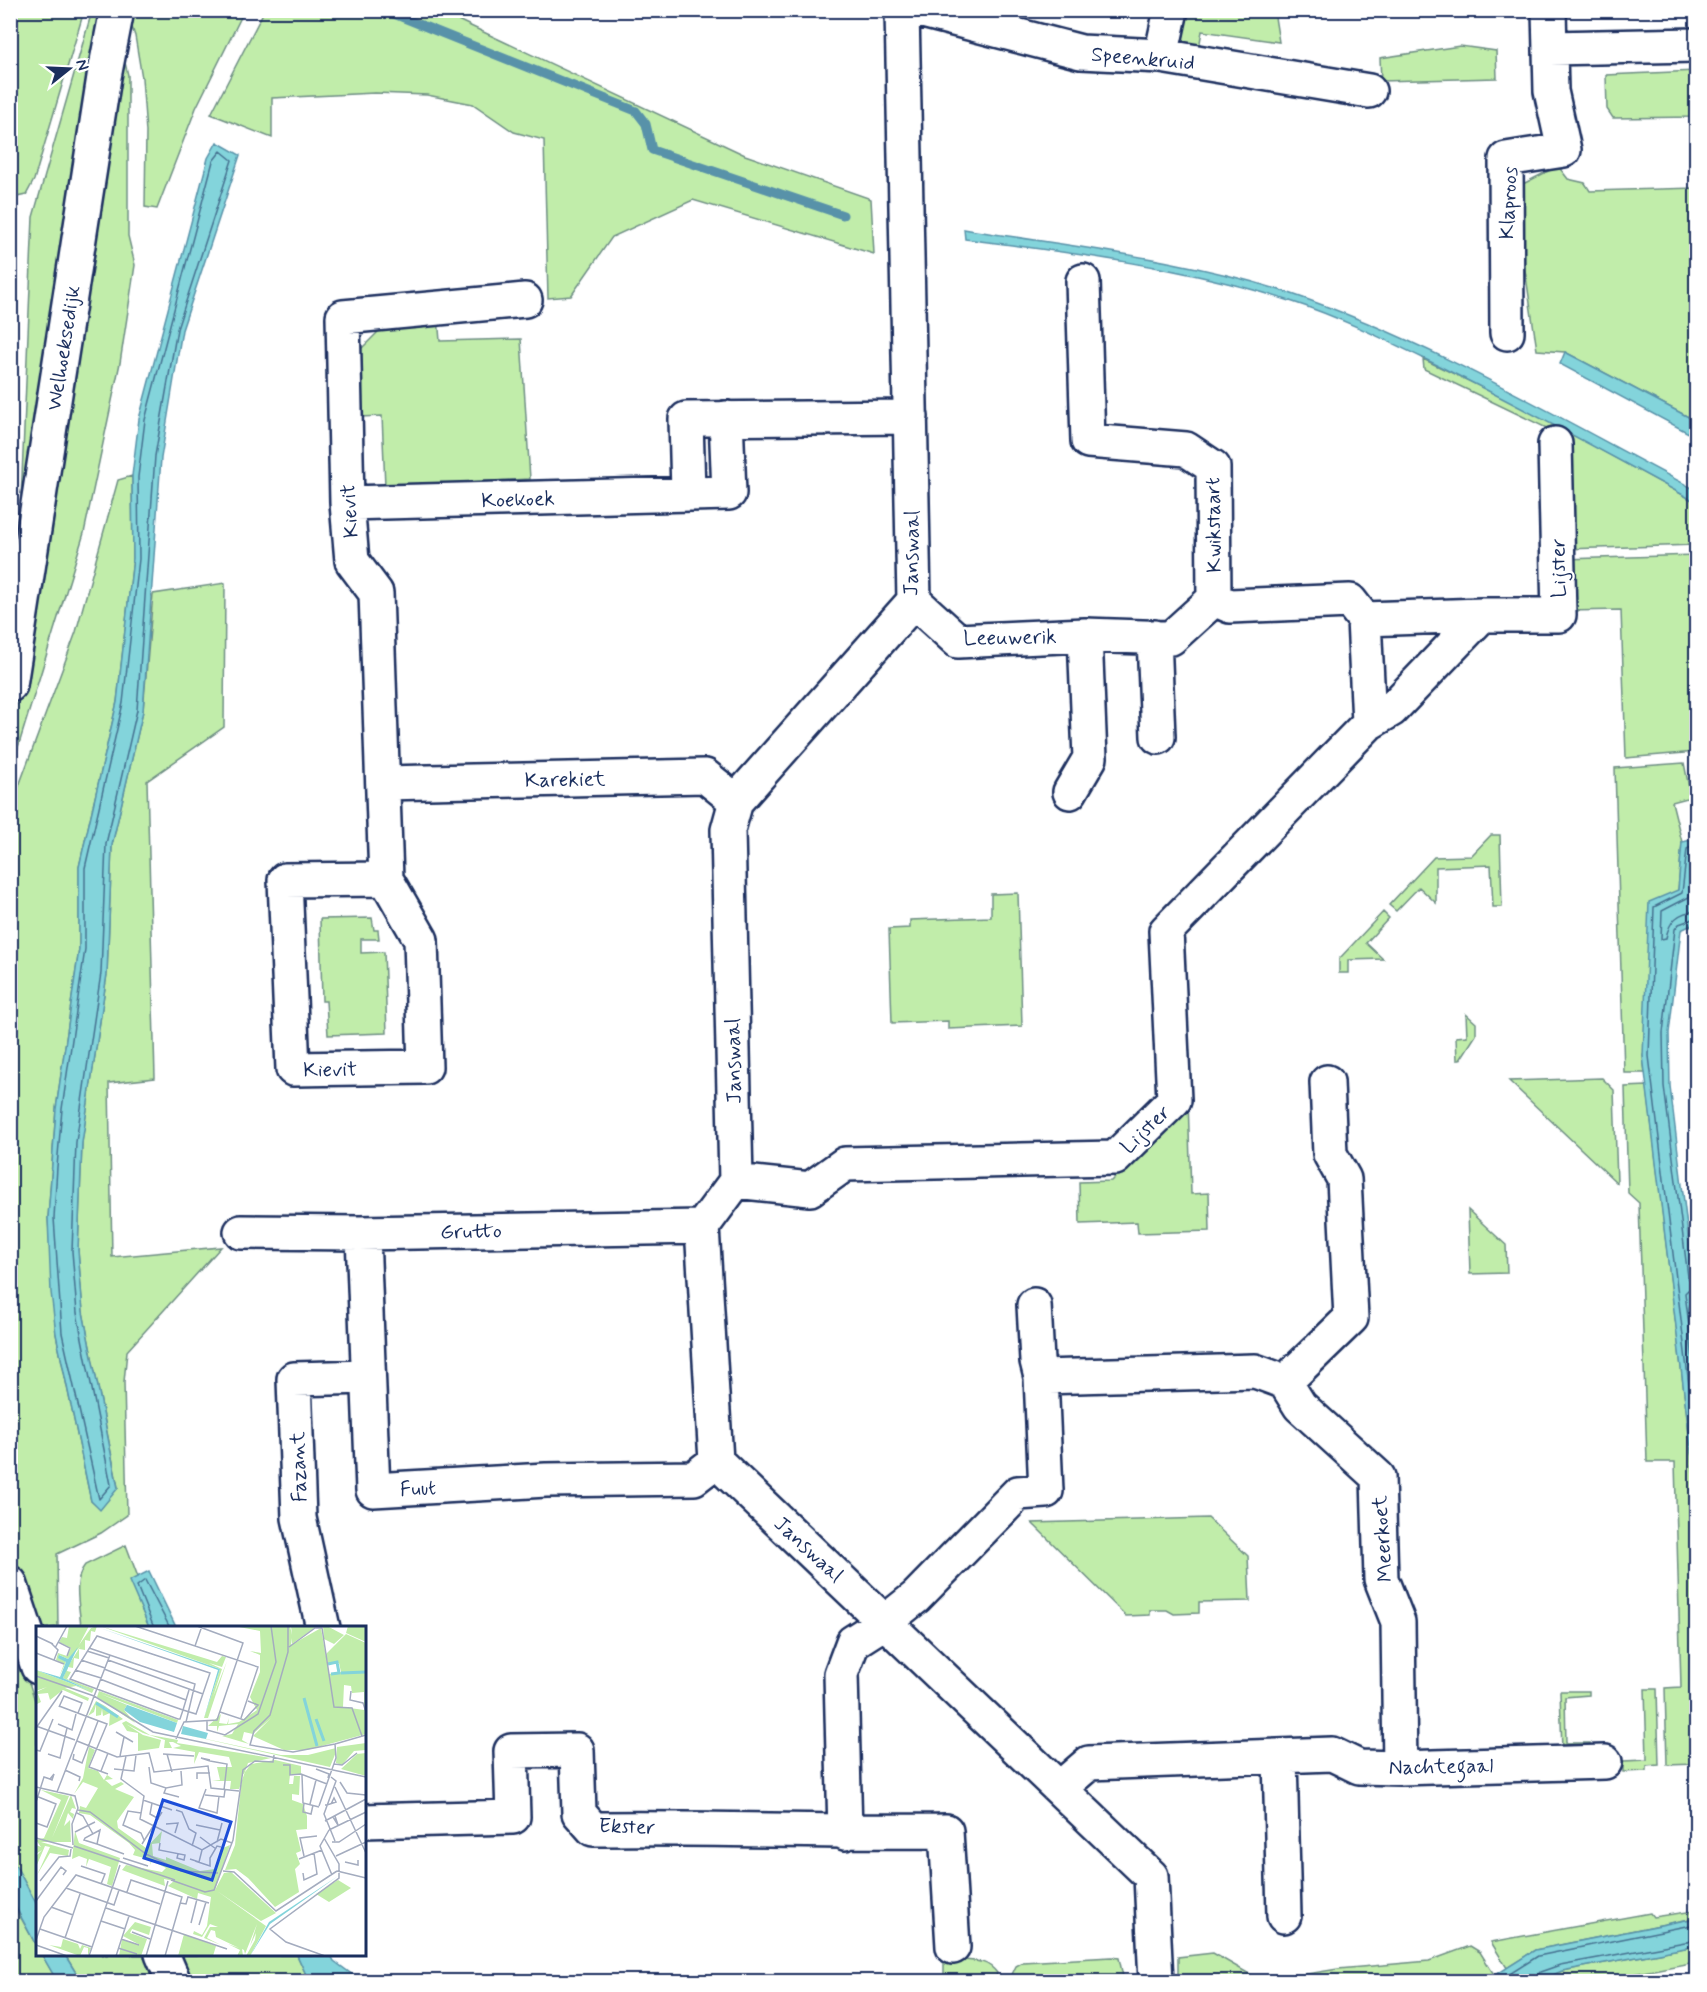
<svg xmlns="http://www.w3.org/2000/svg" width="1707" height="1992" font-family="Mynerve,sans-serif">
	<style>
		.green { fill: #c1edaa; stroke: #6e8e84; stroke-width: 1.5 }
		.water { fill: #83d4db; stroke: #5992a9; stroke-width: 1.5 }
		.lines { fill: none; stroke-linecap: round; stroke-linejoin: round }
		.shore { stroke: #457190; stroke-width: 1.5 }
		.stream { stroke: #5992a9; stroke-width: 9 }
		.street-casing { stroke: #1b2f5e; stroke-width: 38 }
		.street { stroke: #fff; stroke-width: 33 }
		.labels { text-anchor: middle; stroke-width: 4.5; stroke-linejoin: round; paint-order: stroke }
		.street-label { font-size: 21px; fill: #1b2f5e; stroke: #fff }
		.inset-river { fill: none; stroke: #83d4db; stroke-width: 3 }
		.inset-road { fill: none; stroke: #a4acbf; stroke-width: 1.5 }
		.view { fill: #1d4ed8; fill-opacity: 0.15; stroke: #1d4ed8; stroke-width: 3 }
		.inset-edge { fill: none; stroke: #1b2f5e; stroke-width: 3 }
	</style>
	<rect width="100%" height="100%" fill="#fff"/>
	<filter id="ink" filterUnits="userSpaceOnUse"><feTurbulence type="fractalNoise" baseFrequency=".0167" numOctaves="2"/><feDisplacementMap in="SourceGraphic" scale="12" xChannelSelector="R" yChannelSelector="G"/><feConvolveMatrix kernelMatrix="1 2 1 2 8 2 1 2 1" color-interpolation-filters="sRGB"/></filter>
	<g filter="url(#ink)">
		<path class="green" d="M126 10 244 11 196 108 157 209 145 207 146 132 142 78 135 36Z
			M10 11H84L34 180 26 195 12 198Z
			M92 11H107L18 571 33 217Z
			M264 11 430 10 460 21 745 155 871 199 874 254 693 200 612 237 571 296 548 298 544 140 514 132 473 104 427 95 375 93 272 98V138L211 114Z
			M1187 11H1274L1279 42 1202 31 1199 48 1180 43Z
			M118 34 128 75V236L135 265 120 363 84 533 11 770V742L31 583Z
			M1460 46 1496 51 1497 78 1381 81 1380 58Z
			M1696 71V117L1613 118 1607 109 1606 75Z
			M1558 166 1568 179 1585 183 1590 191 1696 188V421L1565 352 1537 350 1521 243 1519 186Z
			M11 220 16 240 11 373 10 220Z
			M393 317H438L440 341 521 339 530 479 385 486 382 416 360 417 359 351Z
			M1423 359 1519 405 1696 502V545L1565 549 1557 433 1424 369Z
			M132 476 133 558 117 702 79 867V949L56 1109 48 1218 56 1334 91 1501 100 1509 118 1487 83 1312 78 1251 82 1143 107 974 112 845 143 711 153 594 225 583 224 727 147 781 155 1078 109 1083 112 1257 221 1247 127 1351 124 1382 127 1515 101 1533 57 1554 58 1627 37 1629 10 1542V810L76 632 118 480Z
			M1696 555V752L1626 758 1621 610 1567 611 1565 559Z
			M1684 763 1691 797 1672 802 1682 842 1678 890 1643 1056 1645 1073H1624L1615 768Z
			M1491 835H1500L1502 907H1493L1491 865 1436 867V903L1419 887 1396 911 1389 905 1434 857 1471 856Z
			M1018 893 1022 1026 948 1029V1021L892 1023 889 929 910 928V920L991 917V894Z
			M1383 912 1389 918 1366 943 1383 959 1348 960V973H1339V959Z
			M372 918 374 930H378L379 939H361V953L384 952 387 1033 328 1035 326 1001H322L320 919Z
			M1466 1014 1476 1023V1035L1460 1060H1457L1456 1037 1467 1036Z
			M1602 1078 1614 1090 1617 1183 1509 1081Z
			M1647 1086 1696 1491V1764L1667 1765 1665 1688 1681 1687 1675 1462H1647L1639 1203 1628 1193 1625 1087Z
			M1188 1099 1191 1194 1209 1193 1210 1231 1138 1233 1137 1222 1080 1224 1079 1182 1111 1181Z
			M1468 1210 1506 1245 1507 1273 1470 1274Z
			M1208 1518 1248 1556 1250 1601 1199 1602V1613L1174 1614 1167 1610H1150V1615L1126 1616 1032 1523Z
			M126 1545 138 1577 130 1581 149 1627H81C80 1608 72 1581 85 1565Z
			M10 1627 37 1706V1905L11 1857Z
			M1645 1689H1657L1659 1765 1647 1766V1771L1623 1772V1761L1647 1760Z
			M1560 1691H1589V1695L1565 1697 1566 1743H1590V1750H1562Z
			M10 1898 37 1947 38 1954 42 1955 57 1981H11Z
			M1694 1911 1695 1918 1535 1950 1507 1968 1491 1942 1650 1913 1653 1917Z
			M1470 1946 1480 1952 1495 1976 1486 1982 1178 1981V1957L1213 1953 1251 1975 1270 1980 1338 1969 1429 1961Z
			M1696 1946V1962L1596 1981 1538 1982 1562 1971Z
			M65 1955H146L159 1981H81Z
			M175 1955H297L309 1981H188Z
			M1111 1957 1119 1958 1124 1981H1009L1016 1966 1023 1962Z
			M964 1960C979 1961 988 1961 997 1973L995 1981H944V1962Z"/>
		<path class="water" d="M217 142 240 155 182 330 161 458 143 711 112 845 107 974 82 1143 78 1250 83 1312 118 1488 100 1510 91 1501 56 1334 51 1292 48 1218 56 1109 79 949V867L117 702 133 558 132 476 139 419 208 158Z
			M964 229C1072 247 1184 258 1289 293 1431 341 1564 421 1696 490V502C1610 455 1524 408 1435 364 1388 341 1340 317 1290 301 1185 267 1074 253 965 239Z
			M1565 352 1696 421V437L1560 364Z
			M1696 839V923L1681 930 1669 1033 1670 1086 1696 1301V1491L1643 1056 1649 902 1678 890 1682 842Z
			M149 1571 176 1627H149L129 1581Z
			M11 1857 37 1905V1947L11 1898Z
			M1696 1918V1946L1562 1971 1538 1981H1486L1535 1950Z
			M42 1955H65L81 1981H57Z
			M297 1955H331L334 1961 361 1981H309Z"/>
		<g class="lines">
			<path class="shore" d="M221 151 232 160 177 329 155 456 137 710 106 844 101 973 76 1142 72 1251 77 1313 111 1485 99 1499 62 1333 54 1218 57 1167 62 1109 85 949V868L123 703 139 559 138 477 145 420 213 161Z
				M1696 845 1687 849 1682 893 1654 907 1649 1056 1696 1443
				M1696 853 1689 897 1662 911 1661 939 1666 938C1669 921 1678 912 1696 911
				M1696 918 1679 924 1675 929 1663 1033 1664 1086 1688 1277 1691 1282 1696 1284
				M1696 1291 1688 1290 1685 1293 1696 1384
				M154 1628 137 1586 145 1580 170 1628
				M1497 1982 1538 1956 1696 1924
				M1535 1982 1540 1972 1560 1965 1696 1940"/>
			<path class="stream" d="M384 10 636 111 646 124 652 150 843 215"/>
			<g class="street-casing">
				<path id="street" d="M902 10 914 601 736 801 728 830 736 1181 702 1227 716 1461 1151 1876 1156 1982
					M919 10 1081 52 1161 56 1369 91
					M1550 48 1696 45
					M1161 56 1171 10
					M1507 333 1506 159 1564 150 1551 91 1549 10
					M688 493 686 419 911 417
					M347 503 729 493 726 418
					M1214 599 1230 606 1350 601 1364 619
					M914 601 958 641 1085 635 1171 638 1214 599 1213 467 1186 449 1088 441 1083 281
					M1154 637 1158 737
					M10 685 104 77 117 10
					M1369 723 1364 619 1482 615
					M384 783 705 776 736 801
					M1070 792 1090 758 1085 635
					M386 879 285 880 293 1069 425 1067 421 940 386 879 376 593 352 561 347 503 343 317 525 300
					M1327 1082 1330 1154 1344 1179 1351 1318 1285 1382 1300 1406 1378 1477 1381 1579 1398 1622 1400 1768
					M736 1181 810 1189 845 1164 1115 1158 1174 1100 1166 931 1369 723 1391 710 1482 615H1559L1555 444
					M241 1232 360 1233 702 1227
					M360 1233 363 1236 373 1490 546 1480 694 1478 716 1461
					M1041 1377 1255 1371 1285 1382
					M10 1583 38 1667
					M323 1628 299 1518 294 1379 368 1377
					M1280 1757 1284 1916
					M1060 1788 1089 1763 1332 1754 1359 1767 1400 1768 1605 1762
					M364 1821 513 1817 511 1751 577 1750 579 1813 593 1829C711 1827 828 1833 946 1831L953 1947
					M845 1833 841 1674 853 1642 886 1621 916 1597 1018 1493 1046 1491 1041 1377 1037 1361 1034 1305
					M162 1954 174 1982"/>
			</g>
			<use href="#street" class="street"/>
		</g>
	</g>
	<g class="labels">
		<g class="street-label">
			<text transform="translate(1143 58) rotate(5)" y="7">Speenkruid</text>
			<text transform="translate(1508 203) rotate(-87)" y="7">Klaproos</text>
			<text transform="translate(63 348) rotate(-81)" y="7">Welhoeksedijk</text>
			<text transform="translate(518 499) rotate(-2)" y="7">Koekoek</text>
			<text transform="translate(349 511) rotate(-94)" y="7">Kievit</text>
			<text transform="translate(1213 525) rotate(-91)" y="7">Kwikstaart</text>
			<text transform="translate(911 553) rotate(-89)" y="7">Janswaal</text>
			<text transform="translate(1558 568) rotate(-91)" y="7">Lijster</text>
			<text transform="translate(1010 637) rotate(-1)" y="7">Leeuwerik</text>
			<text transform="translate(565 779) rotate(-1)" y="7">Karekiet</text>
			<text transform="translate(733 1061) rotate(-91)" y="7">Janswaal</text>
			<text transform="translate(330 1069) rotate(-1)" y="7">Kievit</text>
			<text transform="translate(1145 1129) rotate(-44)" y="7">Lijster</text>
			<text transform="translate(471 1231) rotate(-1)" y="7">Grutto</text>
			<text transform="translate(298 1467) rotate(-92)" y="7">Fazant</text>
			<text transform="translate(418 1488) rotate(-3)" y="7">Fuut</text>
			<text transform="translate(1382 1539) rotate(-94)" y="7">Meerkoet</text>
			<text transform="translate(809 1549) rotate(43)" y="7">Janswaal</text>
			<text transform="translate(1441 1766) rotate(-1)" y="7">Nachtegaal</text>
			<text transform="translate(627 1826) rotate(2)" y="7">Ekster</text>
		</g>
	</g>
	<g transform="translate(36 1626)">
		<rect width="330" height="330" fill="#fff"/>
		<path d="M33 0H53L43 19 55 2 61 0 59 6 55 5 54 15 49 14V24L43 23V33L38 32 37 42 32 41 31 45 35 46 31 53 58 63 56 67 40 60 29 62 53 72 52 75 27 64 14 74 12 67 2 68 5 76 1 78 0 66 11 61 0 65V44L55 65 27 52 32 40 44 21 32 33 23 29 30 36 23 51 28 38 20 34 22 27 31 30 35 22 23 16 26 11 31 12ZM64 0 181 36 186 30 190 31 186 41 173 37 186 43 177 71 191 35 172 92H168L184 43ZM198 0H254L256 9 255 0H281L256 18V12L255 19 285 2 293 48 305 46 303 37 292 38 290 28 310 8 330 17V108L271 124H248L217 110 235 92 217 108 208 106 206 114 213 118 186 110 196 108 202 98 183 100 181 106V100H172L185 88 183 97 191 98 193 92 192 98 203 96 221 84 214 71 224 46V29L214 25 225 27 224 5ZM308 59 315 60 316 67 328 66V84L307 81ZM287 0H291L308 9 298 18 288 13ZM312 0H330V16L310 7ZM63 65 142 94 141 97 65 68 91 79 88 84 99 97 137 109 99 97 61 71ZM60 75 69 80 87 93 73 100 74 87 67 90 66 83 65 89 60 90V79L58 86 52 90ZM90 95 114 109 142 114 141 117 235 132 212 137 203 163H194L195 155H176L184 154 181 141H196L193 131 163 126 158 138 159 126 137 122 145 120 137 116H133L136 122H128L129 114 107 107 90 98 107 109 125 114 123 122 102 125V107L91 105 86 97ZM147 108 245 129H272L300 122V126L294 141ZM330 117V124L318 125 306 139 300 137 301 121ZM53 121 59 124 52 142 62 145 68 154 71 149 77 153 69 154 76 160 85 156 88 158 79 163 98 171 81 195 82 202 110 222 126 205 124 217 116 218 117 230 130 234V231L164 245 179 243 187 222 194 219 179 264 188 247 195 246 240 287 225 295 181 265 230 300 214 330H210L219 314 220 307 214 320 221 298 209 328 208 324 206 323 207 330H201L204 324 192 318 203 322 180 311 179 305 175 304 171 312 185 319 168 312 174 301H182L174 298 166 311 157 308 158 305 166 309 171 300 175 271 162 267 161 273 132 260 138 255 128 253 129 260 86 244 90 239 126 246 130 242 116 235 114 239 115 234 97 229 99 224 93 217 54 189 43 187 44 180 50 182 62 162 47 156 38 168 47 152ZM330 127V150L305 143 321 128ZM239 134 265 140V148L254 149 253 158H257L258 150H264L263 169 256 168V174L267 178 271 190V203L260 204 265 225 260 227 264 238 259 243 263 266 239 281 212 252 200 243 189 244 199 219 206 150 215 138ZM5 164 33 170 16 212 35 169 40 183 36 182 34 186 38 188 37 193 32 187 28 200 34 194 35 216H5L33 224 32 230 14 227 1 249 14 221 9 220 0 241 1 229 6 224 0 228V219L5 221 0 214 8 212 25 174ZM39 205 43 217 84 232 76 260 71 258 75 241 53 233 50 241 51 233 43 230 36 233ZM302 254 315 262 293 276 280 268ZM99 296 115 301 113 309 96 303 94 307 111 313 105 330H83L86 313 104 319 87 310ZM148 308 180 320 177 330H142ZM27 313 42 318 44 323 46 319 55 322 52 330V322L48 321 44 330 13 319 25 321Z" fill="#c1edaa" fill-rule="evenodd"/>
		<path d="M64 2 184 43 168 92 182 44ZM42 21 27 52 55 65 0 44 24 51 30 36 22 32 23 29 32 33ZM64 69 141 97 138 106 104 96 88 84 91 79ZM147 100 172 107 170 113 145 108ZM302 250 234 298 214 330 233 296Z" fill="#83d4db"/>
		<path class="inset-river" d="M292 38 301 36 303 47 295 48M305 47 330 46M268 72 281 120M60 77 82 91M280 93 288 115"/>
		<path class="inset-road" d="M99 0 222 41 205 92M252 0V26L234 89 218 105 214 119 257 126 299 118M0 10 17 18M22 16 34 22 31 30M15 17 22 24 18 34M159 20 166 0M253 21 279 2H286L298 81 316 82 326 110M19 22 31 0M53 22 159 58 150 96M51 25 73 32M0 27 28 38M45 34 69 42M72 34 167 68M68 43 150 74M39 44 65 52M0 50 58 70 117 106 330 151M64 53 121 75 147 84 160 88 174 47 61 10 34 53 142 93H144L147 84 153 64M315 65 314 74 327 77 330 86M23 80 71 98 53 141 72 148M23 81 28 70 46 77 42 87M184 86 208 94 222 79 212 75M171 94V104L189 109 222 88 240 36 235 0M22 98 36 104 40 88M0 100 39 114M0 102 26 65M80 106 97 116M140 113 148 96 181 94 207 17 161 0M41 115 81 131 113 127 118 146 172 140 175 162 203 165M299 118 330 109M0 124 4 125 17 93M12 128 24 132 31 102M38 128 37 133 46 137 62 95M127 128 158 130M131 128 136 146M84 130 88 111M90 130 85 153 108 170 104 193 166 224 185 213 196 217M174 134 165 132 174 135M174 135 191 138 188 164M298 138 306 139 321 127M247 139H254V149L265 148 291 158M113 141 115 157 130 162 146 159 145 145M78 143 98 145 100 129M280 143 293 148 292 152M29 144 44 151 43 155M65 145 72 127M266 149 267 177 283 181M295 151 300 155 288 188 299 215M161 153V147H174M304 156 311 167 330 169M0 161 39 170 42 182 36 198 37 219M299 161 330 227M130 162 128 167 143 171M170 163 163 182 181 187 183 170M21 166 74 29M169 169 188 171 189 164M0 170 20 178 11 201 0 197M107 174 136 184M0 176 8 151 14 153 18 148 16 154 14 153M116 177 114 188 123 193M268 177 267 186 275 188 277 179M274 178 280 154M289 179H291L300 176 298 172 295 178M283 180 300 132 299 118M42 184 54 186 110 228 145 245 182 247M140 184 146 186 153 203 160 207 156 220M41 187 47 190 57 208M105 187 92 185 87 199 105 207 108 214M297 191 302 199 299 190M289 195 330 173M130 198 142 197 139 207M160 199 184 204M64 204 61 218 48 214 49 212ZM293 204 284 220 296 249M293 204 330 186M39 206 59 196M164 211 180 223M0 212 37 222M288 212 303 238V252L234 303 250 316 289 330M181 216 186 197M296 216H303L330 198M124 217 123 224 149 229 148 234 141 232 142 228M61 218 88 228M106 218 126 186M38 220 139 254M268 230 264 212 281 210M300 230 330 216M87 232 112 240M154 233 163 236 166 224M263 233 286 224M159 235 174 240V232L181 220 185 221M309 236 322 239V234M45 240 69 248 65 258M187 245 198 246 240 285 301 245M301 245 330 252M267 247 268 254 281 248 278 227M135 254 169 266 178 264 197 214 207 144 219 135 237 136 238 129M4 255 23 231 34 230 35 223M30 262 78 279 83 264M91 266 95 254 146 271 129 330M0 275 25 241 30 245 27 249M144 277 150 278 152 271 173 277M15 281 37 289M70 282 191 323M65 295 89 303M155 297 161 273M163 299 170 276M4 303 56 321M96 306 114 313M29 312 44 268M85 313 103 319M0 314 8 291 40 249 124 278M0 319 31 330M82 322 101 328M53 330 84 239M80 330 93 290M110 330 132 255"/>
		<path class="view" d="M127 174 195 196 176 254 108 232Z"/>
		<rect width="330" height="330" class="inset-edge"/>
	</g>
	<rect width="1707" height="1992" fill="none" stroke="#fff" stroke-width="36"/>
	<rect x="18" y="18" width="1671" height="1956" fill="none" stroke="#1b2f5e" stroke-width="2" filter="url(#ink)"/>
	<g transform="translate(69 69) rotate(72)" stroke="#ffffff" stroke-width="4.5" paint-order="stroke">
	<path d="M0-4.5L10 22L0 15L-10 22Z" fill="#1b2f5e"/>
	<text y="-9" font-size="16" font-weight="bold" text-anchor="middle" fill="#1b2f5e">N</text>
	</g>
</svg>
